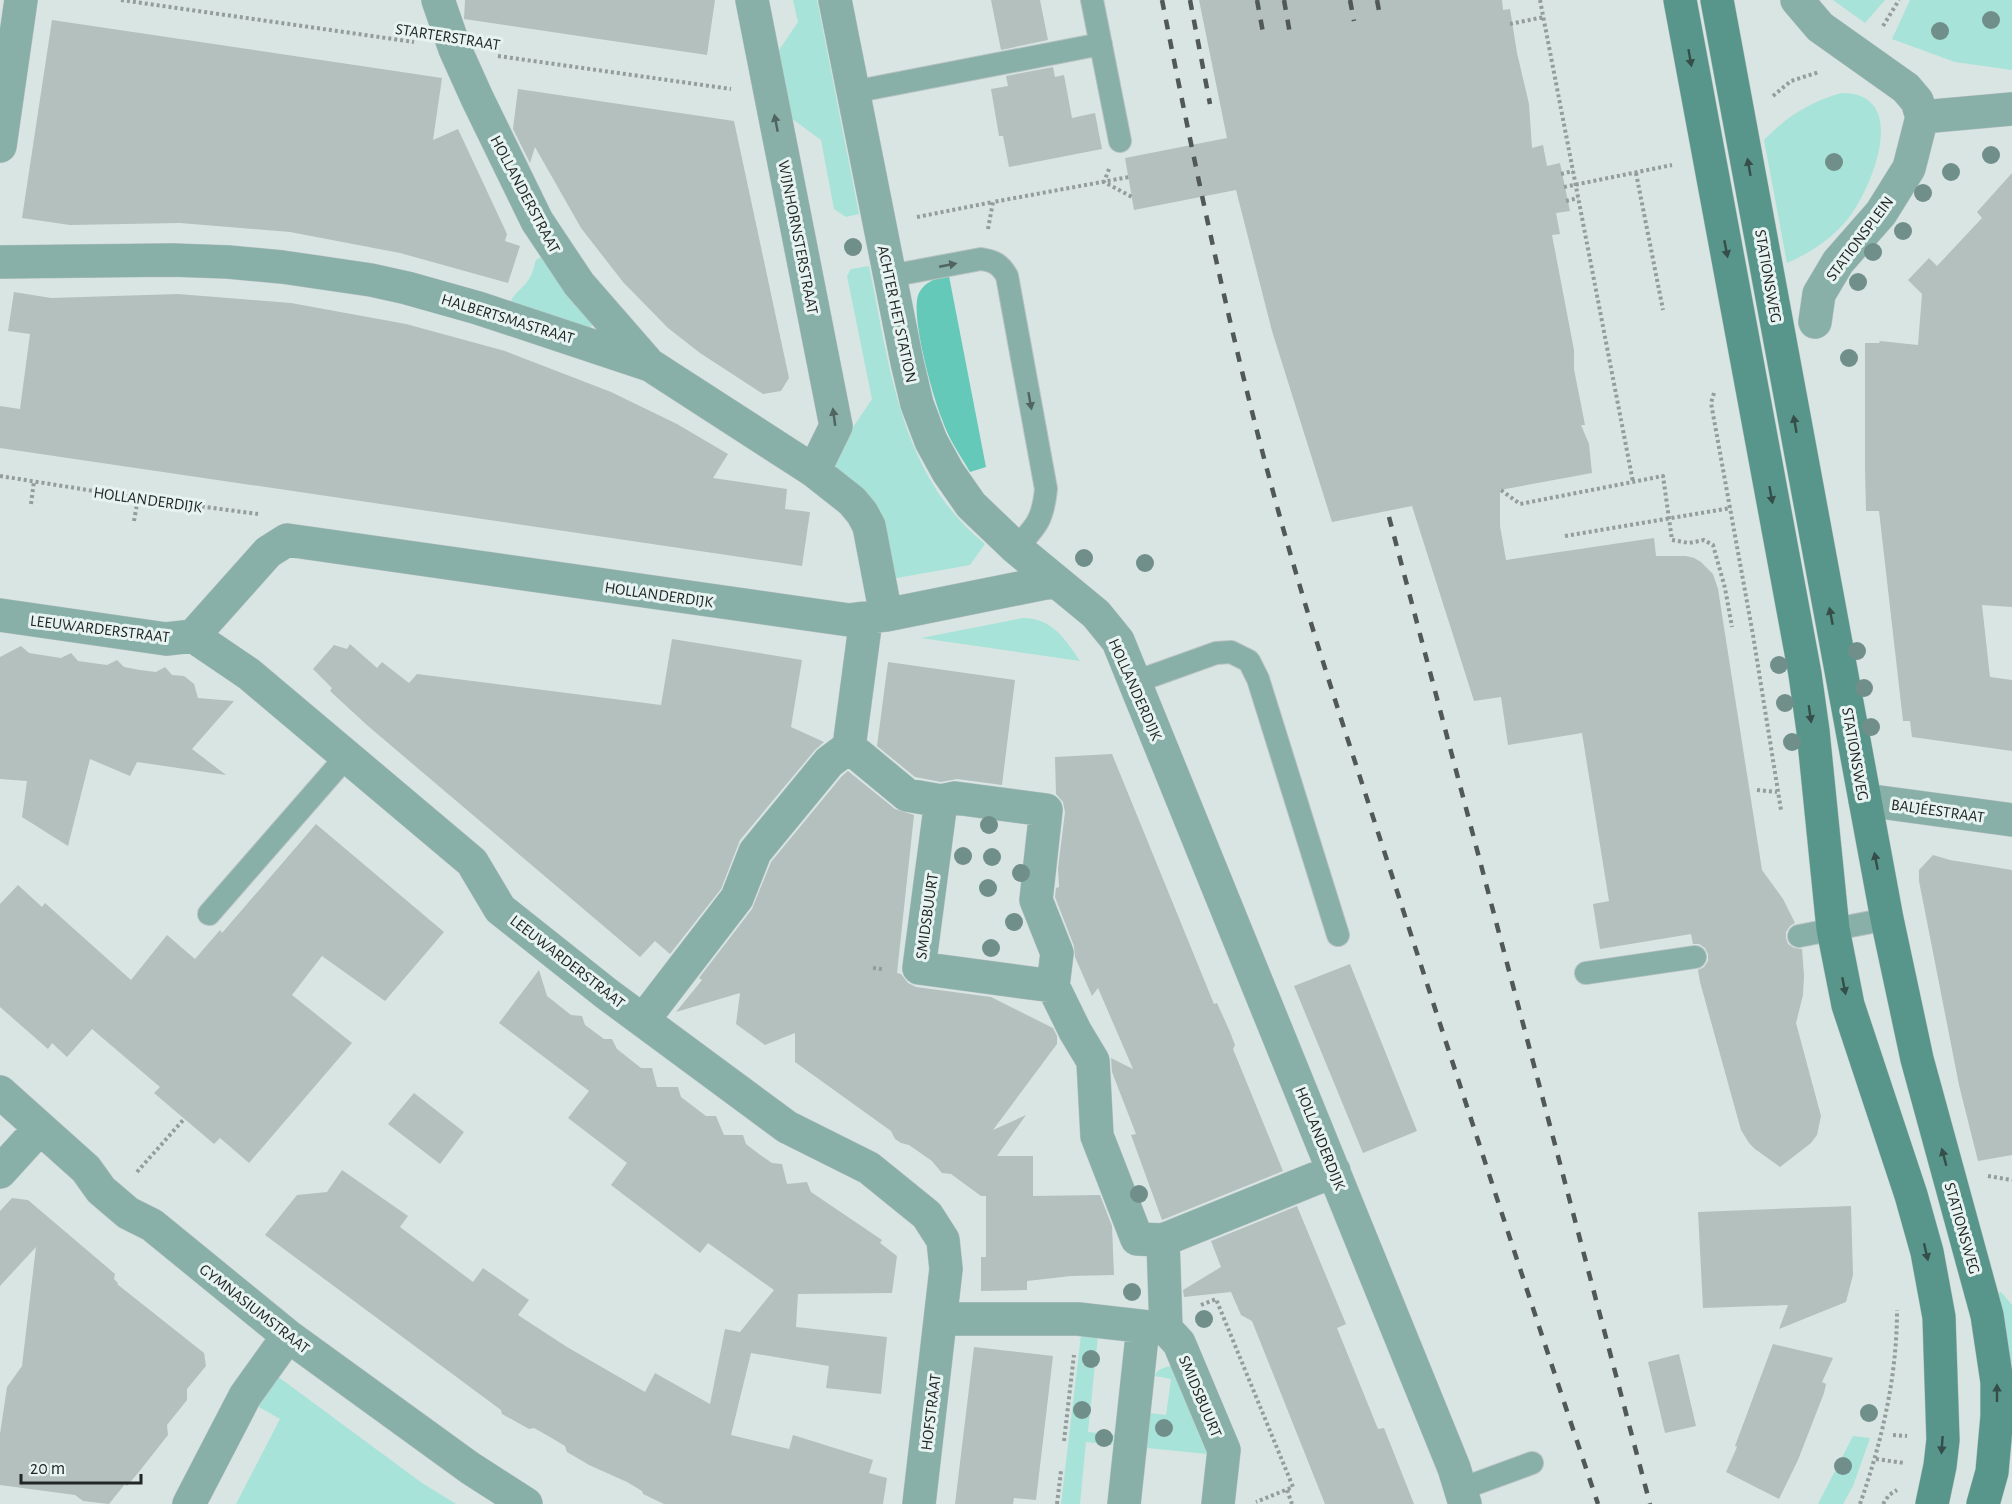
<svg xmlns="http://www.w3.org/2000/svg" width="2012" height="1504" font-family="'Alegreya Sans',sans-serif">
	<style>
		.green { fill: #a7e3d8 }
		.forest { fill: #65c9b9 }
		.building { fill: #b3c0bd }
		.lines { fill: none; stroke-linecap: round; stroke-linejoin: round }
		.lane-casing { stroke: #b8c3c1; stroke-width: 24 }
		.street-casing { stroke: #b8c3c1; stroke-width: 34 }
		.secondary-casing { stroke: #b8c3c1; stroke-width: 34 }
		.path { stroke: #949d9b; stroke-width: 4; stroke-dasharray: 3 3; stroke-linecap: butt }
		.lane { stroke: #88afa8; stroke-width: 22 }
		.street { stroke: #88afa8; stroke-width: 33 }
		.secondary { stroke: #58968b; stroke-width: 33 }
		.rail { stroke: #515856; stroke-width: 4.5; stroke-dasharray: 10 10; stroke-linecap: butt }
		.tree { fill: #718f8a }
		.oneway { fill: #354e49 }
		.oneway2 { fill: #506460 }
		.labels { text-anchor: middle; stroke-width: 6; stroke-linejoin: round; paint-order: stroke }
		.street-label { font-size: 16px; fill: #222726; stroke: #e6f3f0 }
	</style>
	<rect width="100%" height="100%" fill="#d9e5e3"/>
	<path class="green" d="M793 0H817L859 214 846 217 834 209 821 140 787 115 775 56 798 22Z
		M1833 0H1885L1865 23Z
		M1910 0H2012V70L1955 62 1892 39Z
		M1842 93C1912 93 1871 191 1847 220 1830 240 1810 253 1787 263L1764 140C1786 117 1811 101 1842 93Z
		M541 257 593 323 590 329 511 302C513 293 524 288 529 279 533 273 534 266 536 260Z
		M869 266C890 367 900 475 985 544L970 565 891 579 833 466 850 432 872 399 847 276 851 269Z
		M1023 618C1052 618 1065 639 1080 661L921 638Z
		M2001 1292 2012 1305V1443H2007L1995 1294Z
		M1081 1335 1098 1336 1088 1432 1114 1435 1112 1445 1086 1442 1080 1504H1061Z
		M1170 1366 1172 1367 1207 1454 1147 1448 1150 1413 1166 1415 1171 1379 1155 1376C1157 1369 1163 1368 1170 1366Z
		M277 1376 422 1483 456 1504H236L280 1419 259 1407 258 1403Z
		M1853 1436 1870 1438 1853 1486 1843 1504H1818Z"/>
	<path class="forest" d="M949 276 986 467 970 472C960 455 948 438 942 419 933 397 909 312 919 293 925 281 937 278 949 276Z"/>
	<path class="building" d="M465 0H715L707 55 464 19Z
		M991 0H1040L1048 40 1001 50Z
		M1199 0H1502L1503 10 1510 9 1517 53 1529 104 1532 148 1543 145 1547 166 1560 163 1570 211 1556 213 1560 234 1552 235 1574 350V369L1585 425H1581L1589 444 1592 473 1500 490V526L1506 560 1654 538 1656 556H1686L1694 558 1701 562 1713 574 1718 589 1762 870 1783 899 1795 923 1790 926 1786 932V938L1788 944 1794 948 1802 949 1804 976 1803 995 1796 1023 1821 1116 1817 1135 1811 1143 1780 1167 1755 1149 1749 1143 1741 1130 1700 982 1698 970 1704 967 1708 961V954L1705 948 1699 944H1693L1691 934 1600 949 1593 904 1609 901 1582 733 1508 745 1501 697 1474 701 1412 506 1332 522 1272 331 1236 190 1134 210 1125 158 1227 138Z
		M52 20 442 78 433 140 458 129 507 234 505 241 520 246 508 283 400 253 290 232 180 223 70 225 22 218Z
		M1053 67 1055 77 1064 75 1072 118 1095 113 1102 149 1009 167 1003 136H999L991 89 1008 86 1006 76Z
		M518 89 734 121 789 378 781 391 763 394 700 353 668 328 623 282 581 228 535 147 530 163 513 129Z
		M2012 173V607L1982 605 1990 677 2012 680V751L1912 737 1910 721H1903L1879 511H1866L1865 469V343H1879L1880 341 1918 345 1922 294 1908 280 1929 258 1937 266 1982 218 1977 212Z
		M14 292 51 298 178 294 291 303 406 324 505 351 611 392 677 424 728 454 713 478 787 489 785 509 810 512 802 566 0 448V406L20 409 30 334 8 331Z
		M672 639 802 660 791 727 824 742 815 750 740 840 721 889 670 954 655 941 640 957 368 726 330 691 332 688 313 669 334 645 347 649 350 644 377 668 382 662 409 683 417 674 661 705Z
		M21 646 29 653 61 658 71 653 78 661 107 665 117 660 124 667 140 670 156 672 165 667 172 675 184 676 194 684 198 698 234 701 192 749 226 775 137 762 130 776 90 759 68 846 22 817 27 781 0 779V657Z
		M888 662 1015 680 1002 785 957 779 941 782 915 777 877 746Z
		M1112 754 1214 1004 1217 1003 1230 1032 1235 1045 1233 1049 1283 1171 1162 1220 1131 1135 1136 1134 1112 1072 1111 1058 1133 1069 1098 988 1092 996 1075 957 1074 946 1055 897 1056 888 1059 887 1058 868 1065 812 1063 802 1056 794 1055 757Z
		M848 771 895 809 914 815 897 973 901 974 908 983 916 987 991 997 1053 1028 1057 1036V1044L993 1130 1026 1115 997 1156H1033V1196L1100 1195 1112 1226 1114 1275 1071 1276 1027 1281V1290L981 1291V1257H986V1196H981L951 1174 942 1173 932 1161 909 1145 901 1143 895 1139 891 1131 795 1062V1033L765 1045 736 1024 740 993 676 1012 702 980 699 978 752 909 771 862 842 776Z
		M316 824 444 932 385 1001 322 956 292 995 352 1043 249 1163 220 1138 214 1144 154 1093 160 1087 92 1029 67 1057 52 1043 48 1049 0 1007V904L18 885 42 907 45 903 131 980 167 935 195 959 220 930 222 933Z
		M1933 855 1950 860 2012 870V1155L1978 1161 1959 1085 1919 881V870Z
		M1350 964 1417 1131 1363 1153 1294 986Z
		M539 970 547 996 571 1015 582 1016 585 1025 604 1039H612L617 1049 641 1068H652L657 1087H678L681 1097 706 1116H716L724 1135H743L746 1144 759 1154 772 1163 782 1164 787 1184 807 1182 811 1192 882 1240 880 1243 897 1256 892 1293 798 1294 796 1327 887 1337 881 1394 826 1388 829 1366 751 1353 731 1435 789 1449 793 1435 873 1460 869 1473 887 1478 883 1504H664L643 1494 642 1491 627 1482 589 1465 567 1452 565 1446 550 1437 534 1428 529 1429 502 1414 501 1410 265 1235 297 1195 327 1192 342 1170 408 1216 400 1227 473 1282 483 1268 529 1300 518 1315 567 1347 645 1392 655 1373 710 1404 725 1329 740 1332 774 1290 708 1243 700 1253 611 1185 627 1163 568 1118 589 1091 499 1023Z
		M414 1093 464 1132 440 1164 388 1124Z
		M12 1198 28 1200 115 1274 114 1279 118 1283 117 1284 204 1353 206 1366 187 1389V1400L167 1425 168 1435 138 1473 127 1486 125 1484 109 1504 83 1501 75 1495 0 1485V1434L7 1387 22 1366 36 1247 0 1286V1211Z
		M1297 1206 1346 1324 1337 1328 1378 1429 1384 1428 1414 1504H1325L1252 1321 1241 1315 1231 1292 1184 1297 1183 1290 1221 1267 1211 1241Z
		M1851 1206 1853 1275 1846 1302 1779 1329 1788 1305 1703 1308 1698 1212Z
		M1773 1344 1833 1358 1822 1382 1826 1384 1824 1393 1798 1460 1779 1499 1726 1472 1737 1447 1735 1446Z
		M974 1347 1053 1356 1036 1500 1014 1498 1013 1504H955Z
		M1679 1354 1696 1426 1665 1433 1648 1362Z"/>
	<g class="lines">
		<g class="lane-casing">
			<path id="lane" d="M1092 0 1120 141
				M853 92 1101 44
				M890 276 981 259C994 261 1000 264 1007 276L1046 489C1043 519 1037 526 1016 548
				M1135 682 1216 653 1231 652 1249 661 1258 679 1338 935
				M209 914 346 757
				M1799 936 1887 919
				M1586 973 1695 957
				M1461 1489 1532 1463"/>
		</g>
		<g class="street-casing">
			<path id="street" d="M438 0 455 49 477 98 537 221 579 284 647 362
				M752 0 836 426 814 471
				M835 0 907 362 917 404 931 441 948 472 971 505 1016 548 1096 614 1118 641 1454 1468 1465 1504
				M1797 0 1820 27 1906 88 1917 101 1922 117 1909 168 1881 213 1838 262 1819 294 1815 322
				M1922 117 2012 109
				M0 146 21 0
				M0 262 172 260 228 262 282 267 371 280 407 288 478 308 650 365 814 471 852 501 862 513 869 526 886 615
				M0 615 166 639 193 636 249 674 472 862 500 909 607 994 787 1127 869 1168 927 1215 943 1240 946 1269 919 1504
				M193 636 268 552 287 540 849 620 886 615 1055 581
				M849 747 907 795 941 801 955 798 1046 810 1036 900 1057 953 1053 986 1075 1031 1093 1061 1097 1136 1137 1239 1163 1240 1334 1171
				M1865 800 2012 820
				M941 801 919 968 1053 986
				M644 1019 737 898 755 852 829 762 849 747 866 619
				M0 1092 86 1169 101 1190 128 1213 152 1225 288 1336 470 1468 526 1504
				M0 1172 40 1128
				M1163 1240 1166 1329
				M941 1319H1078L1166 1329 1179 1343 1224 1450 1218 1504
				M189 1504 245 1396 288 1336
				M1124 1504 1143 1327"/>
		</g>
		<g class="secondary-casing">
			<path id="secondary" d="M1680 0 1805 674 1813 731 1833 929 1848 1005 1911 1195 1927 1252 1939 1317 1943 1440 1940 1466 1932 1504
				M1717 0 1887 919 1917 1059 1987 1315 1997 1382V1416L1992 1472 1983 1504"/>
		</g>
		<path class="path" d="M121 0 414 42
			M1540 0 1633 482
			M1510 24 1544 17
			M1883 26 1899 0
			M498 56 731 89
			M1773 96 1791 81 1819 72
			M1109 169 1104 182 1132 197
			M1636 173 1663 310
			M1561 174 1573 171
			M1564 187 1672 165
			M1566 201 1578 198
			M917 217 993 202
			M988 229 993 202 1129 177
			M1714 393 1711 403 1753 635 1781 810
			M0 476 138 498 258 514
			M1501 490 1520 504 1663 476 1672 540 1689 543 1704 540 1713 545 1725 588 1732 627
			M31 504 34 481
			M134 521 138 498
			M1565 536 1731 508
			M1757 790 1777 792
			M873 968 882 969
			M137 1172 184 1119
			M1988 1176 2012 1180
			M1201 1305 1216 1299 1293 1487 1256 1502
			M1893 1435 1907 1436
			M1064 1441 1074 1355
			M1876 1459 1904 1463
			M1287 1490 1292 1504
			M1057 1504 1061 1471
			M1860 1504C1882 1441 1897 1377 1897 1310
			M1883 1504 1889 1495 1897 1490"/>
		<use href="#lane" class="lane"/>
		<use href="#street" class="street"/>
		<use href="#secondary" class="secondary"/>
		<path class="rail" d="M1162 0C1195 167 1230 335 1275 499 1313 639 1360 775 1404 913 1468 1110 1532 1307 1598 1504
			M1190 0 1210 104
			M1257 0 1264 38
			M1284 0 1290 34
			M1350 0 1354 21
			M1377 0 1380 16
			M1389 517 1650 1504"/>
	</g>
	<g class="tree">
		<circle cx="1991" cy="20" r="9"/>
		<circle cx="1940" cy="31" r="9"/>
		<circle cx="1991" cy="155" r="9"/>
		<circle cx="1834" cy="162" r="9"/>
		<circle cx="1951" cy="172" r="9"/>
		<circle cx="1923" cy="193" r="9"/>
		<circle cx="1903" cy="231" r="9"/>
		<circle cx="853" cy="247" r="9"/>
		<circle cx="1873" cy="252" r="9"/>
		<circle cx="1858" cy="282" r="9"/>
		<circle cx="1849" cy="358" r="9"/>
		<circle cx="1084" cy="558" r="9"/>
		<circle cx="1145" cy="563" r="9"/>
		<circle cx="1857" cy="651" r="9"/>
		<circle cx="1779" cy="665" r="9"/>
		<circle cx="1864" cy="688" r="9"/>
		<circle cx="1785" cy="703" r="9"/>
		<circle cx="1871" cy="727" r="9"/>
		<circle cx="1792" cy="742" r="9"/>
		<circle cx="989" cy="825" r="9"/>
		<circle cx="963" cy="856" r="9"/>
		<circle cx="992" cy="857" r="9"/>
		<circle cx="1021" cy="873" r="9"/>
		<circle cx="988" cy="888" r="9"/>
		<circle cx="1014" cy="922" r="9"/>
		<circle cx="991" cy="948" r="9"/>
		<circle cx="1139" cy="1194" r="9"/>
		<circle cx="1132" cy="1292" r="9"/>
		<circle cx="1204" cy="1319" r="9"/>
		<circle cx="1091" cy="1359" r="9"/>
		<circle cx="1082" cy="1410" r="9"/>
		<circle cx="1869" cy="1413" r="9"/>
		<circle cx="1164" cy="1428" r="9"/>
		<circle cx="1104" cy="1438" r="9"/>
		<circle cx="1843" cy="1466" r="9"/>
	</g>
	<defs><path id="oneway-solid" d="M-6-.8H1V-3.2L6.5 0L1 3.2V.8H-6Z" transform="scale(1.5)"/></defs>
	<g class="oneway">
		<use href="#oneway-solid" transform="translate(1690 58) rotate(80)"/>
		<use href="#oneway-solid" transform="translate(1749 167) rotate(-100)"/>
		<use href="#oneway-solid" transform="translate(1726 249) rotate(79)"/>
		<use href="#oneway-solid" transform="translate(1795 424) rotate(-100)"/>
		<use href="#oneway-solid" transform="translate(1771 495) rotate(80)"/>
		<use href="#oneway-solid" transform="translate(1831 616) rotate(-101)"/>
		<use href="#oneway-solid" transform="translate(1810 714) rotate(82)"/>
		<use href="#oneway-solid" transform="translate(1876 861) rotate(-101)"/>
		<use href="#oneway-solid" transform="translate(1844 986) rotate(79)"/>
		<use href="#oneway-solid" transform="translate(1944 1157) rotate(-105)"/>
		<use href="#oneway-solid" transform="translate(1926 1252) rotate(77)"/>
		<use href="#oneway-solid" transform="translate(1997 1393) rotate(-90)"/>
		<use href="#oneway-solid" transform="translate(1942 1445) rotate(94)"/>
	</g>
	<g class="oneway2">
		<use href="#oneway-solid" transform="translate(776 123) rotate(-101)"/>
		<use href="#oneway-solid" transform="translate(948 265) rotate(-11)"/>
		<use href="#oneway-solid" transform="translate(1030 401) rotate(80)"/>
		<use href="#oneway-solid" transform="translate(834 417) rotate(-98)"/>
	</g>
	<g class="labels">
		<g class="street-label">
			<text transform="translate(448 36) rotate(9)" y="6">STARTERSTRAAT</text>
			<text transform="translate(526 194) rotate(62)" y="6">HOLLANDERSTRAAT</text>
			<text transform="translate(799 237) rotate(79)" y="6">WIJNHORNSTERSTRAAT</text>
			<text transform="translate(1859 238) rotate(-53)" y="6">STATIONSPLEIN</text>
			<text transform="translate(1769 276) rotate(80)" y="6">STATIONSWEG</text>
			<text transform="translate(898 314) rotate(78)" y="6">ACHTER HET STATION</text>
			<text transform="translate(508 318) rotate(17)" y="6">HALBERTSMASTRAAT</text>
			<text transform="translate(148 499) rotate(8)" y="6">HOLLANDERDIJK</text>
			<text transform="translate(659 594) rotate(8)" y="6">HOLLANDERDIJK</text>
			<text transform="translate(100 628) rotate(7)" y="6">LEEUWARDERSTRAAT</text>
			<text transform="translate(1136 689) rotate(66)" y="6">HOLLANDERDIJK</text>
			<text transform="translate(1856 754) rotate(80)" y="6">STATIONSWEG</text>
			<text transform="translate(1938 810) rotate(8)" y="6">BALJÉESTRAAT</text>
			<text transform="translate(926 916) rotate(-82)" y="6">SMIDSBUURT</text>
			<text transform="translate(568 961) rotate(38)" y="6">LEEUWARDERSTRAAT</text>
			<text transform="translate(1321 1138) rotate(68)" y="6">HOLLANDERDIJK</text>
			<text transform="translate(1963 1228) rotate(74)" y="6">STATIONSWEG</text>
			<text transform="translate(255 1308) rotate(38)" y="6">GYMNASIUMSTRAAT</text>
			<text transform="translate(1201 1396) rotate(67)" y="6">SMIDSBUURT</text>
			<text transform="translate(930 1412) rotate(-83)" y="6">HOFSTRAAT</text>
		</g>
	</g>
	<path d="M21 1474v9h120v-9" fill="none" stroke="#222726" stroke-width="3"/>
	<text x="30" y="1474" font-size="18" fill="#222726" stroke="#e6f3f0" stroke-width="4.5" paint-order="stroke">20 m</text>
</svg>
